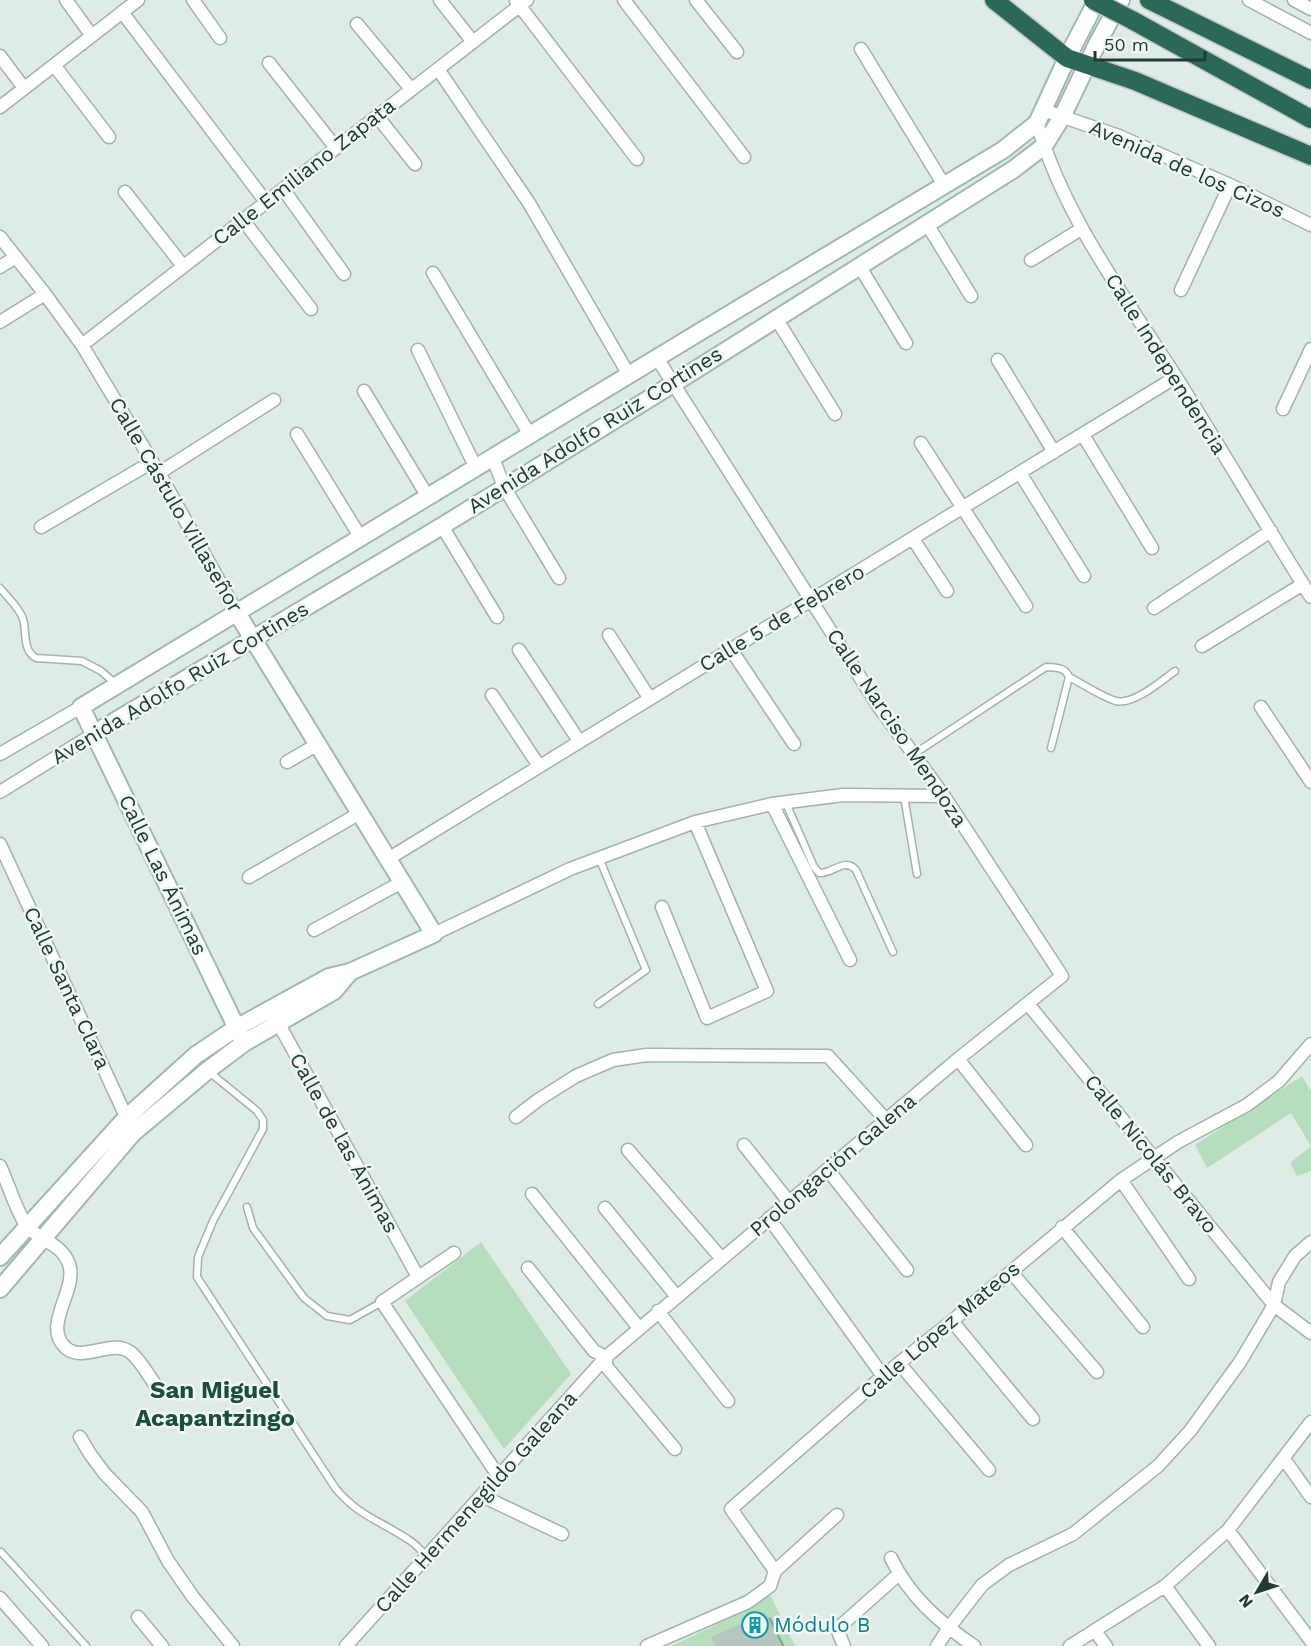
<svg xmlns="http://www.w3.org/2000/svg" width="1311" height="1646" font-family="'Work Sans',sans-serif">
	<style>
		.green { fill: #b7ddbf }
		.building { fill: #b5c6be; stroke: #b2c5bc; stroke-width: 1.5; filter: url(#shadow) }
		.lines { fill: none; stroke-linecap: round; stroke-linejoin: round }
		.lane-casing { stroke: #a2b3ac; stroke-width: 9 }
		.street-casing { stroke: #a2b3ac; stroke-width: 15 }
		.secondary-casing { stroke: #a0baaf; stroke-width: 20 }
		.highway-casing { stroke: #c1c8c6; stroke-width: 21 }
		.lane { stroke: #fff; stroke-width: 6 }
		.street { stroke: #fff; stroke-width: 12 }
		.secondary { stroke: #fff; stroke-width: 16 }
		.highway { stroke: #2b6858; stroke-width: 18 }
		.highway-bridge-casing { stroke: #c1c8c6; stroke-width: 21; stroke-linecap: butt }
		.highway-bridge { stroke: #2b6858; stroke-width: 18 }
		.labels { text-anchor: middle; stroke-width: 5; stroke-linejoin: round; paint-order: stroke }
		.street-label { font-size: 21px; fill: #203b32; stroke: #f0f8f3 }
		.culture-label { font-size: 21px; fill: #0d838f; stroke: #f0f8f3; text-anchor: start }
		.quarter-label { font-size: 24px; font-weight: bold; fill: #1b4e3e; stroke: #f0f8f3 }
	</style>
	<defs>
		<filter id="shadow"><feDropShadow dx="5" dy="5" stdDeviation="0" flood-color="#0004"/></filter>
	</defs>
	<rect width="100%" height="100%" fill="#dfebe5"/>
	<path class="green" d="M1302 1076 1311 1091V1171L1297 1176 1290 1163 1311 1146 1291 1113 1207 1168 1195 1145Z
		M481 1242 571 1374 504 1449 405 1301Z
		M770 1595 795 1646H672L753 1607Z"/>
	<path class="building" d="M765 1613 781 1646H716L712 1638Z"/>
	<g class="lines">
		<g class="lane-casing">
			<path id="lane" d="M0 588C7 597 20 608 23 619 27 632 22 650 36 658L82 661 101 671 117 685
				M1069 677C1081 683 1104 698 1116 701 1134 705 1161 681 1175 671
				M914 754 1046 667C1057 668 1065 667 1069 677L1051 748
				M904 796 917 874
				M786 803 814 867 819 873C833 874 844 857 856 870L893 952
				M598 1004 646 970 599 858
				M208 1071 257 1111 263 1120V1129L213 1221 198 1257 197 1277 336 1489C360 1517 381 1521 409 1540 416 1544 421 1551 427 1556
				M247 1207 253 1228 304 1298 327 1316 350 1320 382 1302
				M1 1552 86 1646"/>
		</g>
		<g class="street-casing">
			<path id="street" d="M66 0 92 36
				M193 0 220 38
				M440 0 473 42
				M624 0 744 157
				M696 0 737 52
				M1249 0 1311 33
				M1294 0 1311 9
				M516 1 637 159
				M122 12 266 202
				M357 24 411 89
				M861 49 944 185
				M0 56 24 88
				M269 63 336 148
				M54 65 109 137
				M438 69 529 203 629 375
				M0 107 138 0
				M1043 110 1119 136 1230 185 1311 225
				M377 116 415 164
				M1037 123C1064 217 1124 295 1176 377 1222 450 1265 524 1311 597
				M283 189 344 274
				M125 192 183 266
				M243 220 311 309
				M927 224 971 296
				M0 237 45 294 82 345 159 473 237 613
				M1031 260 1081 229
				M0 267 16 257
				M860 267 906 343
				M433 273 530 435
				M1181 290 1230 185
				M776 318 835 414
				M0 322 45 294
				M82 345 527 0
				M418 350 476 468
				M998 360 1054 452
				M364 391 428 497
				M1283 409 1311 349
				M297 434 361 538
				M1083 435 1152 548
				M921 443 1026 606
				M493 458 504 487 559 578
				M159 473 274 400
				M1020 473 1084 576
				M442 526 497 617
				M41 527 152 462
				M913 539 947 591
				M1154 608 1271 531
				M609 635 650 699
				M1202 646 1303 584
				M730 648 794 744
				M519 650 579 741
				M492 695 539 766
				M1261 707 1311 782
				M0 754 81 707
				M287 762 318 744
				M0 792 95 733
				M772 804 850 960
				M0 844 129 1123
				M388 859 1176 377
				M249 877 360 813
				M662 907 707 1018 767 991 695 822
				M314 930 402 882
				M434 934 570 869 695 822 772 804 843 795 944 796
				M1028 1004 1274 1305 1311 1333
				M275 1017 418 1277
				M958 1059 1026 1145
				M516 1117 538 1100 576 1076 613 1060 647 1055 828 1056 887 1121
				M744 1145 789 1202
				M628 1150 722 1259
				M0 1166C8 1183 16 1210 26 1225 37 1240 61 1242 69 1264 78 1290 42 1325 65 1347 82 1364 111 1338 130 1352 140 1359 152 1381 160 1392
				M828 1170 907 1270
				M1121 1180 1189 1279
				M532 1194 639 1328
				M605 1208 677 1297
				M769 1218 883 1376
				M1062 1227 1143 1327
				M454 1253 382 1302 499 1477
				M528 1268 594 1351 606 1357
				M1011 1272 1097 1372
				M658 1311 728 1401
				M952 1321 1033 1419
				M606 1357V1366L675 1449
				M899 1363 989 1470
				M80 1437 90 1454 105 1474 142 1512 168 1561 193 1597 233 1646
				M1284 1459 1311 1497
				M482 1496 562 1534
				M1228 1530 1311 1641
				M891 1558C909 1596 940 1623 974 1646
				M775 1571 837 1515
				M1165 1586 1209 1646
				M0 1598 42 1646
				M138 1617 162 1646
				M1095 1631 1106 1646
				M346 1646 606 1357 958 1059 1062 976 944 796 879 707 657 358
				M647 1646 748 1602 770 1586 775 1571 731 1509 883 1376 952 1321 1121 1180 1178 1142 1247 1105 1279 1081 1311 1044
				M844 1646 837 1629 899 1574
				M937 1646 948 1629 982 1585 1009 1565 1073 1534 1158 1466 1190 1431 1240 1362 1274 1305 1279 1282 1295 1256 1311 1242
				M1070 1646 1165 1586 1228 1530 1311 1422"/>
		</g>
		<g class="secondary-casing">
			<path id="secondary" d="M95 733 442 526 673 384 1014 169 1044 146 1062 117 1097 44 1121 0
				M244 1043 81 707 698 333 1003 150 1037 123 1067 58 1097 0
				M0 1257 126 1118 196 1055 236 1028 329 977 350 972 434 934 237 613
				M0 1289 133 1133 208 1070 244 1043 334 991 350 972"/>
		</g>
		<g class="highway-casing">
			<path id="highway" d="M994 0 1067 58 1135 81 1311 156
				M1149 0 1311 80
				M1132 20 1311 119"/>
		</g>
		<use href="#lane" class="lane"/>
		<use href="#street" class="street"/>
		<use href="#secondary" class="secondary"/>
		<use href="#highway" class="highway"/>
		<g class="highway-bridge-casing">
			<path id="highway-bridge" d="M1093 0 1132 20"/>
		</g>
		<use href="#highway-bridge" class="highway-bridge"/>
	</g>
	<defs>
		<g id="building-ring" transform="scale(1.35)"><circle r="9.5" fill="#f0f8f3" stroke="#0f9aa8" stroke-width="1.5"/><path d="M-4-6H4V6H1V3H-1V6H-4ZM-2.5-4.3h1.7v1.8h-1.7ZM.8-4.3h1.7v1.8H.8ZM-2.5-1h1.7V.8h-1.7ZM.8-1h1.7V.8H.8Z" fill="#0f9aa8"/></g>
	</defs>
	<g fill-rule="evenodd">
		<use href="#building-ring" x="755" y="1625"/>
	</g>
	<g class="labels">
		<g class="street-label">
			<text transform="translate(1187 169) rotate(24)" y="7">Avenida de los Cizos</text>
			<text transform="translate(304 172) rotate(-38)" y="7">Calle Emiliano Zapata</text>
			<text transform="translate(1166 364) rotate(58)" y="7">Calle Independencia</text>
			<text transform="translate(595 430) rotate(-32)" y="7">Avenida Adolfo Ruiz Cortines</text>
			<text transform="translate(176 505) rotate(60)" y="7">Calle Cástulo Villaseñor</text>
			<text transform="translate(782 618) rotate(-31)" y="7">Calle 5 de Febrero</text>
			<text transform="translate(180 683) rotate(-31)" y="7">Avenida Adolfo Ruiz Cortines</text>
			<text transform="translate(897 728) rotate(56)" y="7">Calle Narciso Mendoza</text>
			<text transform="translate(163 875) rotate(64)" y="7">Calle Las Ánimas</text>
			<text transform="translate(67 988) rotate(65)" y="7">Calle Santa Clara</text>
			<text transform="translate(344 1143) rotate(61)" y="7">Calle de las Ánimas</text>
			<text transform="translate(1151 1154) rotate(51)" y="7">Calle Nicolás Bravo</text>
			<text transform="translate(833 1165) rotate(-40)" y="7">Prolongación Galena</text>
			<text transform="translate(940 1330) rotate(-40)" y="7">Calle López Mateos</text>
			<text transform="translate(476 1502) rotate(-48)" y="7">Calle Hermenegildo Galeana</text>
		</g>
		<g class="culture-label">
			<text x="774" y="1632">Módulo B</text>
		</g>
		<g class="quarter-label">
			<text x="215" y="1398">San Miguel<tspan x="215" dy="28">Acapantzingo</tspan></text>
		</g>
	</g>
	<g transform="translate(1257 1592) rotate(231)" stroke="#f0f8f3" stroke-width="4.5" paint-order="stroke">
	<path d="M0-4.5L10 22L0 15L-10 22Z" fill="#203b32"/>
	<text y="-9" font-size="16" font-weight="bold" text-anchor="middle" fill="#203b32">N</text>
	</g>
	<path d="M1095 51v9h110v-9" fill="none" stroke="#203b32" stroke-width="3"/>
	<text x="1104" y="51" font-size="18" fill="#203b32" stroke="#f0f8f3" stroke-width="4.5" paint-order="stroke">50 m</text>
</svg>
